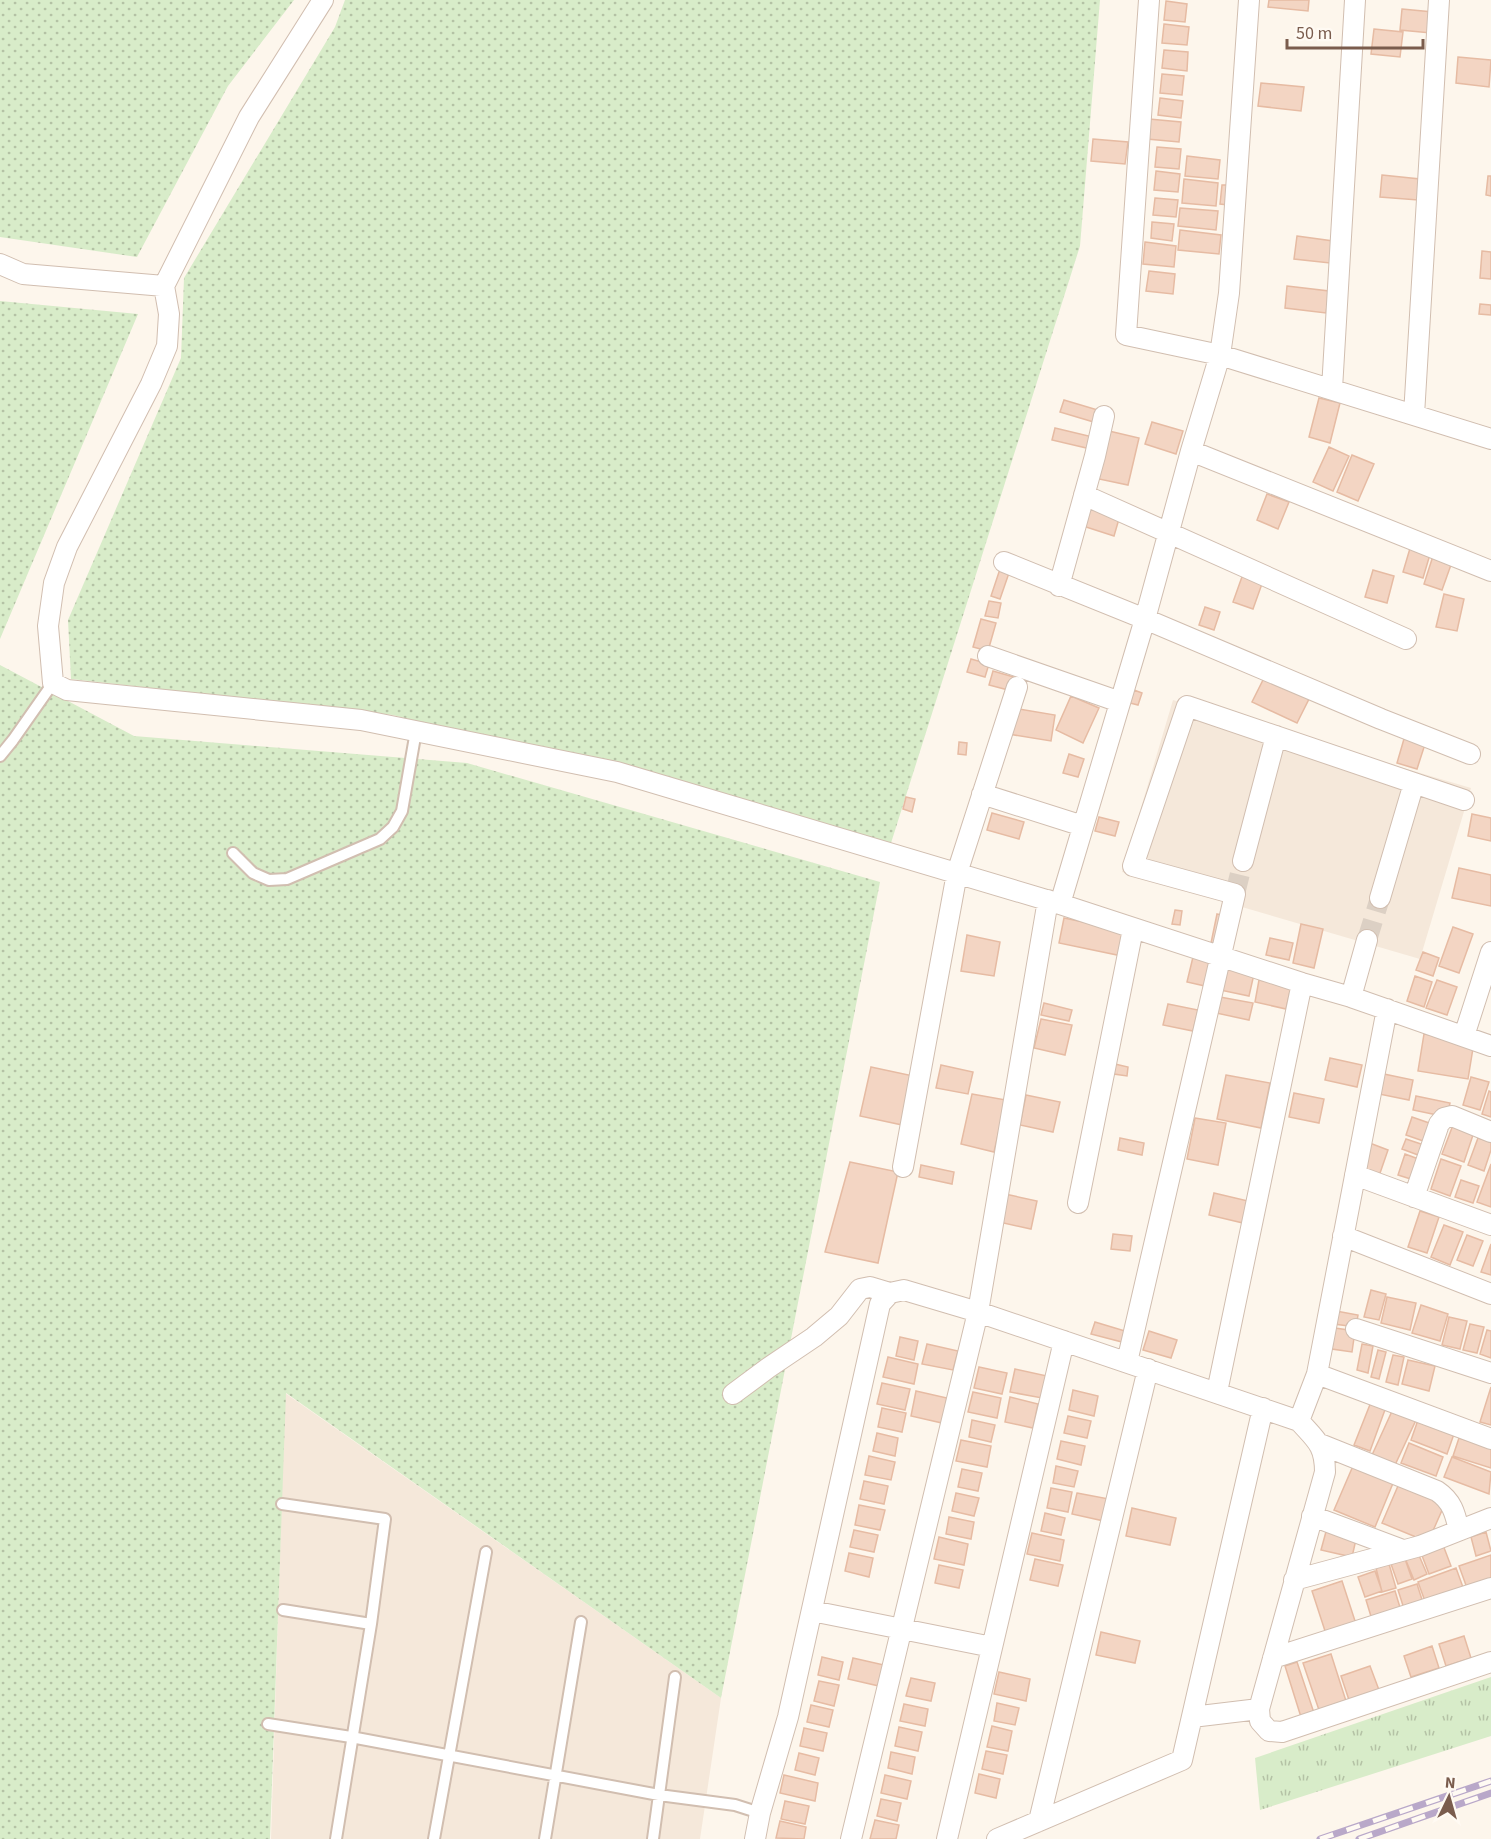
<svg xmlns="http://www.w3.org/2000/svg" width="1491" height="1839" font-family="'Source Sans 3',sans-serif">
	<style>
		.residential { fill: #f5e8da }
		.grass { fill: url(#grass-dots) }
		.park { fill: url(#park-tufts) }
		.building { fill: #f3d5c3; stroke: #e6bba3; stroke-width: 1.5 }
		.lines { fill: none; stroke-linecap: round; stroke-linejoin: round }
		.street-tunnel { stroke: #dcd0c4; stroke-width: 20; stroke-dasharray: 20 10; stroke-linecap: butt }
		.lane-casing { stroke: #d1beb0; stroke-width: 14 }
		.street-casing { stroke: #d1beb0; stroke-width: 22 }
		.lane { stroke: #fff; stroke-width: 10 }
		.street { stroke: #fff; stroke-width: 20 }
		.rail-casing { stroke: #b9a8c9; stroke-width: 7 }
		.rail { stroke: #fffaf3; stroke-width: 4.5; stroke-dasharray: 14; stroke-linecap: butt }
	</style>
	<defs>
		<pattern id="grass-dots" width="8" height="8" patternUnits="userSpaceOnUse" patternTransform="scale(1.5)"><rect width="8" height="8" fill="#d8ecc9"/><path d="M2 2h.1M6 6h.1" fill="none" stroke="#b4c2a5" stroke-width="1.8" stroke-linecap="round"/></pattern>
		<pattern id="park-tufts" width="24" height="20" patternUnits="userSpaceOnUse" patternTransform="scale(1.5)"><rect width="24" height="20" fill="#d8ecc9"/><path d="M3 7l-1-3M5 7V3M7 7l1-3M15 17l-1-3M17 17v-4M19 17l1-3" fill="none" stroke="#b4c2a5"/></pattern>
	</defs>
	<rect width="100%" height="100%" fill="#fdf6ec"/>
	<path class="residential" d="M1173 700 1471 788 1420 959 1122 872Z
		M285 1393 721 1698 700 1839H271Z"/>
	<path class="grass" d="M0 0H294L228 86 137 257 0 237Z
		M345 0H1100L1080 246 891 843 393 715 71 679 68 620 181 358 184 278 335 27Z
		M0 301 138 314 0 639Z
		M0 665 134 736 467 763 880 882 721 1698 286 1393 270 1839H0Z"/>
	<path class="park" d="M1491 1677V1736L1260 1810 1255 1758Z"/>
	<path class="building" d="M1269 0H1309L1308 11 1268 7Z
		M1166 1 1187 4 1185 22 1164 20Z
		M1402 9 1433 12 1431 33 1400 30Z
		M1164 24 1189 27 1187 45 1162 43Z
		M1374 29 1403 32 1400 57 1371 54Z
		M1164 50 1188 52 1187 71 1162 68Z
		M1458 57 1491 60 1489 87 1456 83Z
		M1162 74 1184 76 1182 95 1160 93Z
		M1261 83 1304 87 1301 111 1258 106Z
		M1160 98 1183 101 1181 118 1158 115Z
		M1149 119 1181 122 1179 142 1147 139Z
		M1093 139 1128 142 1125 164 1091 161Z
		M1157 147 1181 149 1179 169 1155 167Z
		M1187 156 1220 160 1218 179 1185 176Z
		M1156 171 1180 174 1178 192 1154 190Z
		M1382 175 1420 179 1418 200 1380 197Z
		M1488 176H1491V196L1486 195Z
		M1184 179 1218 183 1216 206 1182 203Z
		M1222 185H1230L1228 205 1220 204Z
		M1155 198 1178 200 1176 217 1153 215Z
		M1180 208 1218 211 1216 230 1178 226Z
		M1152 222 1174 224 1172 241 1151 238Z
		M1180 230 1221 235 1219 254 1178 250Z
		M1297 236 1333 241 1330 263 1294 259Z
		M1145 242 1176 246 1174 267 1143 264Z
		M1482 251 1491 252V279L1480 278Z
		M1149 271 1175 274 1173 294 1146 291Z
		M1287 286 1329 291 1326 313 1285 308Z
		M1480 304 1491 305V315L1479 314Z
		M1319 398 1340 403 1330 443 1309 437Z
		M1064 400 1101 411 1097 423 1060 412Z
		M1152 422 1183 431 1176 454 1145 444Z
		M1055 428 1097 438 1095 450 1052 440Z
		M1109 431 1139 438 1128 485 1099 479Z
		M1329 447 1349 456 1333 491 1313 482Z
		M1352 455 1374 464 1358 501 1337 492Z
		M1267 494 1289 502 1278 529 1257 520Z
		M1090 503 1121 512 1114 536 1083 526Z
		M1411 545 1431 551 1423 578 1403 572Z
		M1433 556 1452 562 1442 590 1424 584Z
		M1000 569 1009 573 1000 599 991 596Z
		M1373 570 1394 576 1387 603 1365 597Z
		M1243 574 1263 581 1253 609 1233 602Z
		M1444 594 1464 599 1457 631 1436 627Z
		M989 601 1001 603 998 618 985 616Z
		M1205 607 1220 612 1214 630 1199 625Z
		M981 619 996 623 988 651 973 647Z
		M971 659 989 664 985 677 967 672Z
		M993 671 1017 678 1012 691 989 685Z
		M1266 674 1311 695 1297 723 1252 702Z
		M1134 690 1142 693 1138 705 1130 703Z
		M1071 696 1099 708 1083 743 1056 730Z
		M1013 708 1055 715 1051 741 1008 734Z
		M1406 732 1427 738 1417 769 1397 763Z
		M959 742 967 743 966 755 958 754Z
		M1069 754 1084 759 1078 777 1063 773Z
		M906 797 915 799 912 812 903 809Z
		M992 813 1024 822 1019 839 987 830Z
		M1472 814 1491 818V841L1468 836Z
		M1099 817 1119 822 1115 836 1095 831Z
		M1459 868 1491 875V906L1452 898Z
		M1175 910 1182 911 1180 925 1172 924Z
		M1217 914 1227 916 1219 950 1210 948Z
		M1064 918 1127 931 1122 956 1059 943Z
		M1301 924 1323 929 1314 968 1293 963Z
		M1453 927 1473 934 1459 973 1439 966Z
		M967 935 1000 942 994 976 961 971Z
		M1270 938 1293 943 1289 960 1266 955Z
		M1423 952 1439 958 1433 976 1416 970Z
		M1193 957 1211 961 1205 986 1187 982Z
		M1225 968 1254 974 1249 996 1220 990Z
		M1415 976 1432 982 1424 1007 1407 1001Z
		M1259 980 1291 987 1286 1009 1255 1002Z
		M1437 980 1457 987 1447 1015 1426 1008Z
		M1220 997 1253 1003 1249 1020 1216 1013Z
		M1044 1003 1072 1010 1069 1021 1041 1015Z
		M1168 1004 1198 1010 1193 1031 1163 1025Z
		M1041 1019 1072 1025 1065 1055 1034 1048Z
		M1424 1034 1474 1042 1468 1079 1418 1071Z
		M1330 1058 1362 1065 1357 1087 1325 1080Z
		M1115 1064 1128 1067 1127 1076 1114 1074Z
		M941 1065 973 1072 968 1094 936 1088Z
		M871 1067 918 1077 907 1126 860 1116Z
		M1384 1074 1413 1080 1409 1100 1379 1094Z
		M1226 1075 1270 1083 1261 1128 1217 1119Z
		M1471 1077 1489 1082 1480 1110 1463 1105Z
		M1489 1091 1491 1092V1117L1482 1114Z
		M1294 1093 1324 1099 1319 1123 1289 1117Z
		M972 1094 1006 1100 994 1152 961 1144Z
		M1026 1095 1060 1102 1053 1132 1020 1125Z
		M1416 1096 1450 1103 1447 1117 1413 1110Z
		M1412 1117 1435 1125 1429 1143 1406 1135Z
		M1195 1118 1226 1123 1218 1165 1187 1159Z
		M1453 1125 1474 1132 1464 1162 1442 1154Z
		M1120 1138 1144 1143 1142 1155 1118 1150Z
		M1478 1138 1491 1142V1150L1484 1171 1468 1165Z
		M1406 1139 1430 1147 1426 1158 1402 1149Z
		M1367 1142 1388 1150 1379 1176 1358 1169Z
		M1405 1154 1424 1161 1417 1181 1398 1175Z
		M1441 1159 1461 1166 1450 1196 1431 1189Z
		M850 1162 898 1172 878 1263 825 1252Z
		M1491 1164V1207L1477 1202Z
		M921 1165 954 1172 952 1184 919 1177Z
		M1461 1180 1479 1186 1473 1203 1455 1197Z
		M1214 1193 1248 1201 1243 1223 1209 1215Z
		M1005 1194 1037 1201 1031 1229 999 1222Z
		M1420 1211 1439 1217 1427 1253 1408 1247Z
		M1444 1225 1463 1232 1450 1265 1431 1257Z
		M1113 1234 1132 1236 1130 1251 1111 1249Z
		M1467 1235 1483 1241 1473 1266 1457 1260Z
		M1491 1244V1275L1481 1272Z
		M1371 1290 1386 1294 1379 1320 1364 1317Z
		M1387 1297 1416 1303 1410 1330 1381 1323Z
		M1421 1305 1448 1314 1440 1341 1412 1333Z
		M1336 1311 1358 1315 1356 1327 1334 1324Z
		M1449 1317 1467 1321 1460 1349 1442 1345Z
		M1095 1322 1125 1331 1122 1342 1091 1334Z
		M1470 1324 1484 1327 1477 1353 1463 1350Z
		M1335 1328 1355 1331 1352 1352 1332 1349Z
		M1487 1330 1491 1331V1358L1480 1354Z
		M1149 1331 1177 1340 1171 1358 1143 1350Z
		M900 1337 918 1341 914 1360 896 1356Z
		M927 1344 958 1351 953 1370 922 1364Z
		M1362 1344 1373 1346 1368 1373 1357 1370Z
		M1378 1350 1386 1352 1379 1379 1371 1377Z
		M1393 1355 1404 1357 1398 1385 1386 1382Z
		M888 1357 918 1364 914 1384 883 1377Z
		M1408 1360 1435 1366 1429 1391 1402 1384Z
		M979 1367 1007 1373 1002 1394 974 1388Z
		M1015 1369 1047 1376 1042 1398 1010 1392Z
		M882 1383 910 1389 905 1410 877 1404Z
		M1491 1387V1425L1480 1422Z
		M1073 1390 1098 1396 1094 1416 1069 1410Z
		M916 1391 947 1398 942 1423 911 1416Z
		M973 1392 1001 1398 997 1418 968 1412Z
		M1010 1397 1038 1404 1033 1428 1005 1422Z
		M1371 1402 1386 1407 1370 1451 1354 1445Z
		M882 1408 906 1413 902 1432 878 1427Z
		M1393 1409 1416 1420 1395 1465 1372 1455Z
		M1068 1416 1091 1421 1087 1438 1064 1433Z
		M972 1420 995 1425 991 1442 969 1437Z
		M1418 1420 1454 1434 1447 1454 1411 1440Z
		M877 1433 898 1438 895 1456 873 1451Z
		M1459 1438 1491 1448V1468L1453 1456Z
		M961 1440 991 1446 987 1467 956 1461Z
		M1061 1441 1085 1446 1081 1465 1057 1459Z
		M1409 1443 1443 1457 1436 1476 1401 1463Z
		M869 1456 895 1462 891 1480 865 1475Z
		M1452 1457 1491 1472 1489 1494 1444 1477Z
		M1356 1459 1396 1476 1375 1527 1334 1510Z
		M1056 1466 1078 1471 1074 1487 1053 1483Z
		M962 1469 982 1473 978 1491 958 1487Z
		M1401 1479 1447 1499 1428 1542 1382 1523Z
		M864 1481 888 1486 884 1504 860 1499Z
		M1051 1488 1072 1492 1068 1512 1047 1508Z
		M956 1493 979 1498 974 1516 952 1511Z
		M1077 1493 1109 1499 1104 1521 1072 1514Z
		M859 1505 885 1510 880 1530 855 1525Z
		M1132 1508 1176 1518 1170 1545 1126 1536Z
		M1045 1513 1065 1518 1061 1535 1041 1531Z
		M949 1517 974 1522 971 1539 946 1534Z
		M1327 1528 1357 1535 1352 1557 1321 1550Z
		M854 1530 878 1535 874 1552 850 1547Z
		M1486 1532 1491 1551 1476 1556 1471 1537Z
		M1032 1533 1064 1540 1060 1561 1027 1554Z
		M939 1537 968 1544 964 1565 934 1559Z
		M1443 1545 1451 1566 1429 1574 1421 1553Z
		M849 1553 873 1558 869 1577 845 1571Z
		M1418 1553 1427 1574 1414 1580 1405 1558Z
		M1491 1555V1579L1467 1588 1459 1566Z
		M1035 1559 1063 1565 1058 1586 1030 1580Z
		M1405 1559 1412 1579 1398 1584 1391 1564Z
		M1389 1564 1396 1588 1382 1592 1376 1568Z
		M939 1565 963 1570 959 1588 935 1583Z
		M1456 1568 1464 1590 1426 1604 1418 1582Z
		M1375 1571 1382 1591 1365 1597 1358 1577Z
		M1342 1581 1357 1627 1327 1637 1312 1591Z
		M1417 1584 1425 1609 1406 1615 1398 1590Z
		M1395 1591 1402 1614 1373 1623 1366 1600Z
		M1101 1632 1140 1641 1135 1663 1096 1655Z
		M1464 1636 1471 1658 1446 1666 1439 1644Z
		M1432 1646 1439 1668 1411 1677 1404 1656Z
		M1331 1654 1346 1701 1319 1710 1303 1663Z
		M822 1657 843 1662 839 1680 818 1675Z
		M853 1658 884 1665 879 1686 848 1679Z
		M1297 1662 1314 1713 1301 1717 1285 1666Z
		M1370 1666 1379 1690 1349 1700 1341 1676Z
		M999 1672 1030 1679 1026 1701 994 1694Z
		M911 1678 935 1683 931 1701 906 1696Z
		M819 1681 839 1685 834 1706 814 1701Z
		M997 1703 1019 1708 1015 1725 994 1721Z
		M904 1704 928 1709 925 1726 900 1721Z
		M811 1705 833 1710 829 1727 807 1722Z
		M992 1726 1012 1731 1008 1751 987 1747Z
		M899 1727 922 1732 918 1751 895 1746Z
		M804 1728 827 1733 823 1751 800 1746Z
		M986 1751 1007 1755 1003 1774 982 1769Z
		M891 1752 915 1757 912 1774 888 1768Z
		M799 1753 819 1758 815 1775 795 1770Z
		M979 1774 1000 1779 996 1798 975 1793Z
		M784 1775 818 1783 815 1801 780 1793Z
		M885 1775 911 1781 907 1799 881 1793Z
		M881 1799 901 1803 897 1821 877 1816Z
		M785 1801 809 1806 805 1824 781 1819Z
		M875 1820 899 1825 896 1839H870Z
		M780 1821 806 1827 804 1839 776 1838Z"/>
	<g class="lines">
		<path class="street-tunnel" d="M1235 894 1243 861
			M1367 940 1380 898"/>
		<g class="lane-casing">
			<path id="lane" d="M0 756 13 740 53 683
				M233 853 253 873 269 880 287 879 380 839 393 827 402 811 416 731
				M282 1504 385 1519 371 1624 336 1839
				M283 1610 371 1624
				M268 1724 351 1737 659 1795 735 1805 760 1813
				M434 1839 486 1552
				M545 1839 581 1622
				M653 1839 675 1677"/>
		</g>
		<g class="street-casing">
			<path id="street" d="M1149 0 1126 335 1220 355 1229 293 1249 0
				M0 264 23 274 164 286 249 117 323 0
				M164 286 169 314 167 346 151 384 67 547 54 583 48 626 53 683 67 690 361 720 617 772 1060 904 1302 983 1351 997 1491 1046
				M1332 389 1355 0
				M1414 415 1439 0
				M1191 451 1491 571
				M1084 495 1406 639
				M1004 562 1145 619 1381 719 1470 754
				M1059 586 1095 456 1104 416
				M988 656 1120 702
				M982 794 1083 826
				M1243 861 1276 736
				M1380 898 1414 783
				M1060 904 1145 619 1191 451 1220 355 1491 439
				M1351 997 1367 940
				M1464 1036 1491 952
				M903 1167 957 873 1017 687
				M1355 1175 1491 1225
				M1414 1197 1439 1124 1444 1118 1452 1116 1491 1132
				M1078 1203 1133 929
				M1343 1236 1491 1294
				M1356 1329 1491 1373
				M1127 1362 1235 894 1133 866 1187 706 1464 800
				M1317 1374 1491 1439
				M1217 1392 1302 983
				M733 1394 768 1368 814 1337 839 1316 860 1289 870 1287 890 1293
				M1299 1421C1316 1440 1325 1445 1325 1472L1259 1709 1260 1721 1269 1731 1282 1732 1491 1662
				M1320 1444 1437 1491C1452 1501 1455 1513 1459 1530
				M1312 1516 1403 1550
				M1294 1580 1420 1546 1491 1518
				M812 1611 992 1647
				M1273 1658 1491 1588
				M1192 1717 1259 1709
				M1039 1821 1148 1369
				M755 1839 760 1813 788 1717 880 1304 890 1293 904 1290 978 1312 1299 1421 1317 1374 1387 1009
				M851 1839 978 1312 1048 900
				M947 1839 1064 1341
				M997 1839 1182 1760 1263 1408"/>
		</g>
		<use href="#lane" class="lane"/>
		<use href="#street" class="street"/>
		<g class="rail-casing">
			<path id="rail" d="M1320 1839 1491 1781
				M1359 1839 1491 1793"/>
		</g>
		<use href="#rail" class="rail"/>
	</g>
	<g transform="translate(1449 1797) rotate(5)" stroke="#fffaf3" stroke-width="4.5" paint-order="stroke">
	<path d="M0-4.5L10 22L0 15L-10 22Z" fill="#7a5c4d"/>
	<text y="-9" font-size="16" font-weight="bold" text-anchor="middle" fill="#7a5c4d">N</text>
	</g>
	<path d="M1287 39v9h136v-9" fill="none" stroke="#7a5c4d" stroke-width="3"/>
	<text x="1296" y="39" font-size="18" fill="#7a5c4d" stroke="#fffaf3" stroke-width="4.5" paint-order="stroke">50 m</text>
</svg>
